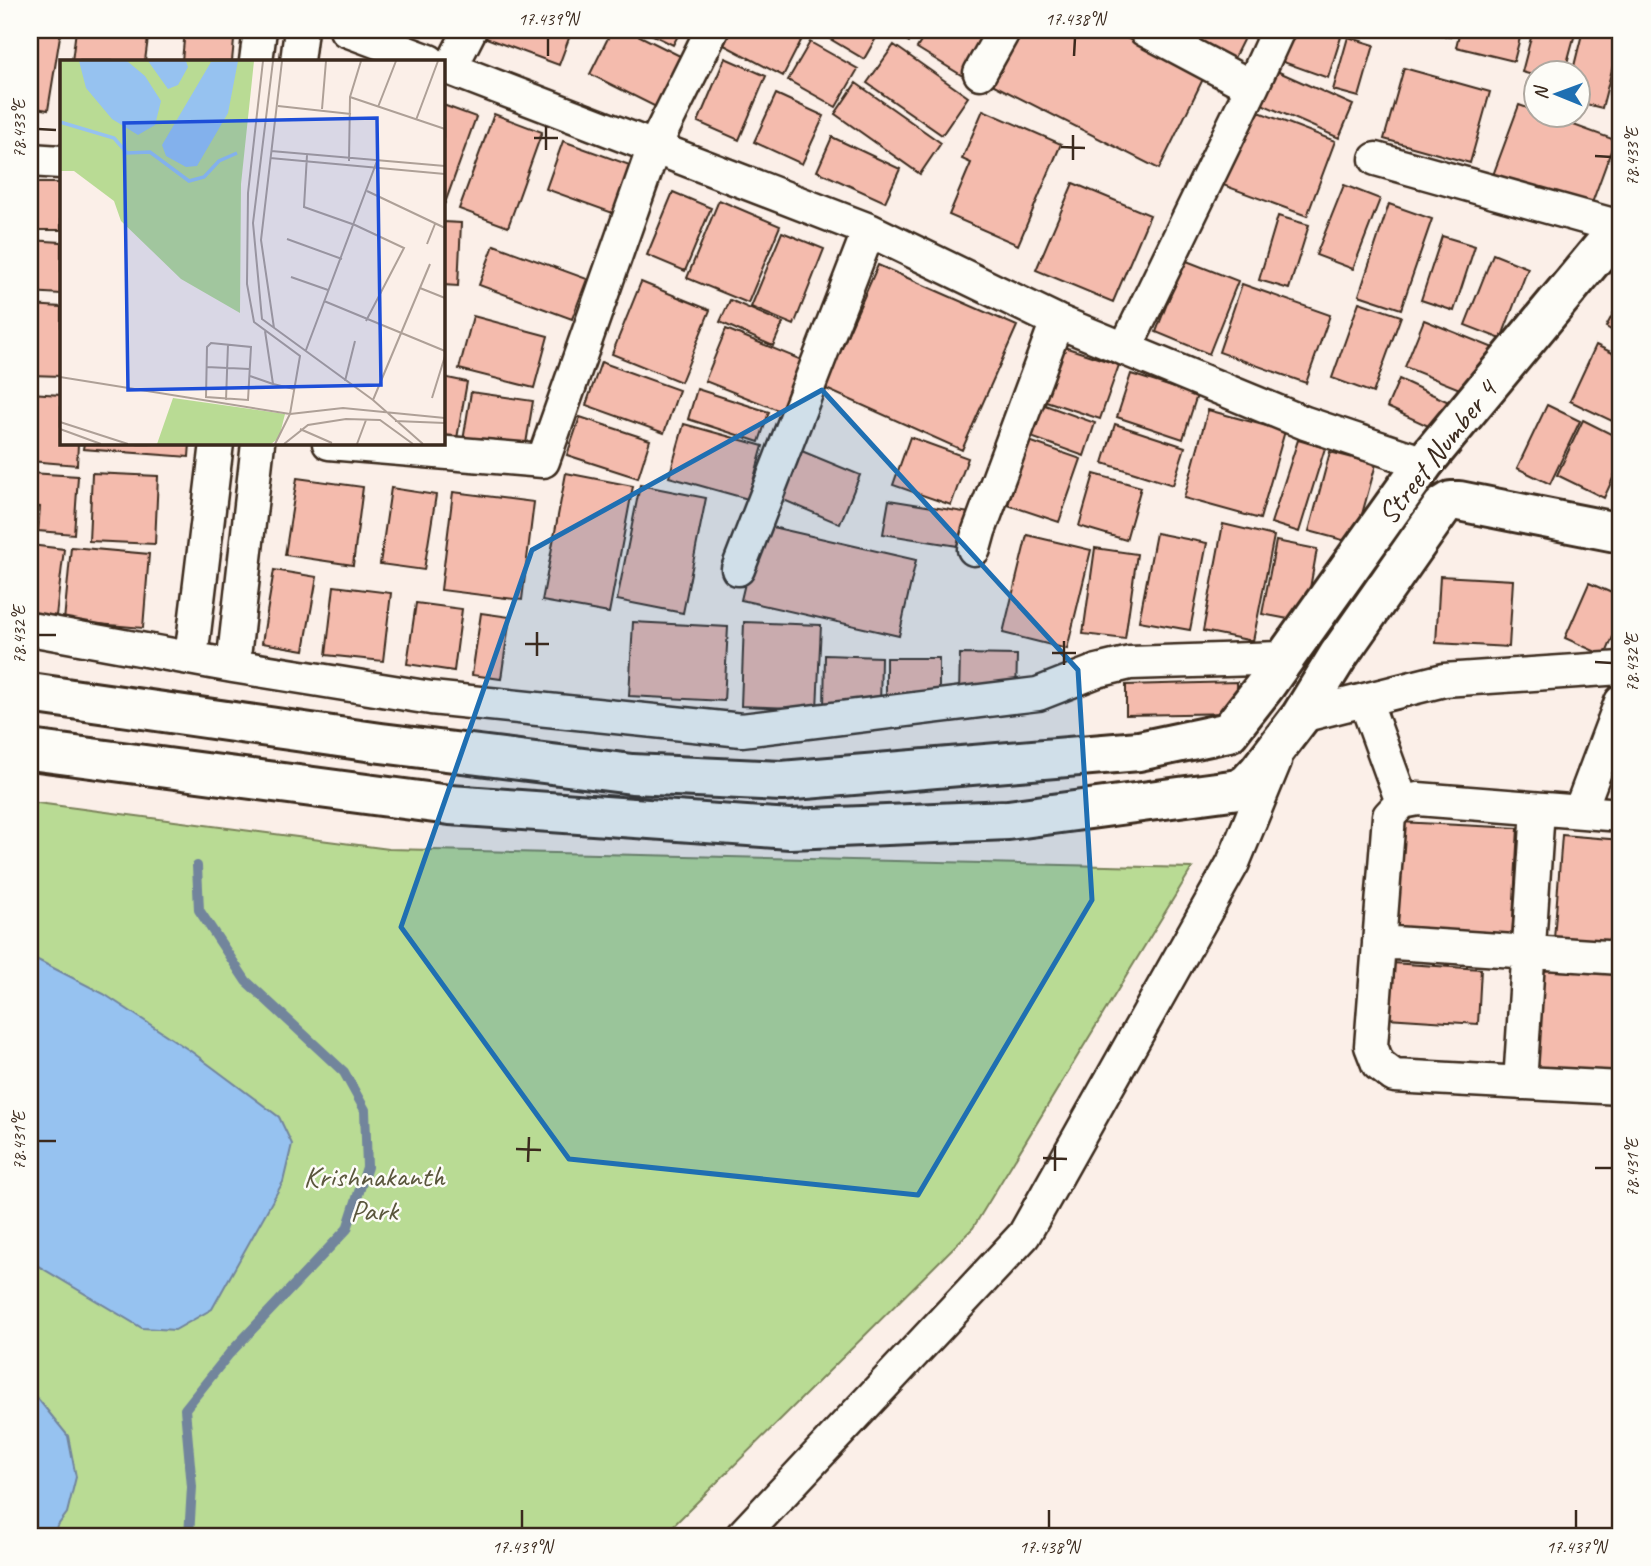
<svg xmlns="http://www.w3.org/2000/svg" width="1651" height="1566" font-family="Caveat,sans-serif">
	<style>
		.green { fill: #b9db94; stroke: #7a8259; stroke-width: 2 }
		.water { fill: #96c2f0; stroke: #72859c; stroke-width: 2 }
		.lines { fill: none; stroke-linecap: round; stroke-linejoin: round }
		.stream { stroke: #72859c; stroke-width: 10 }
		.building { fill: #f4bbad; stroke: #3b2a1e; stroke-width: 2 }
		.minor-casing { stroke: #3b2a1e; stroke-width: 37 }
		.major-casing { stroke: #3b2a1e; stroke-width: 44 }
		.minor { stroke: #fdfcf7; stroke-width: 32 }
		.major { stroke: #fdfcf7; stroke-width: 38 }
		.marked { fill: #1f6fb2; fill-opacity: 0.2; stroke: #1f6fb2; stroke-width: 5; stroke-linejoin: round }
		.ticks { fill: none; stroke: #3b2a1e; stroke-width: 2.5 }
		.labels { text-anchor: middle; stroke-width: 5; stroke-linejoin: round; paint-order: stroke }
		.street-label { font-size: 30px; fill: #3b2a1e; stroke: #fdfcf7 }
		.park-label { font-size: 30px; fill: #5a563c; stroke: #fdfcf7 }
		.inset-river { fill: none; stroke: #96c2f0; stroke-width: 3.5 }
		.inset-road { fill: none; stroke: #aea097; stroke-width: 2 }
		.view { fill: #1d4ed8; fill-opacity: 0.15; stroke: #1d4ed8; stroke-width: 3.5 }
		.inset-edge { fill: none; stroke: #3b2a1e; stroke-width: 3.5 }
		.neatline { fill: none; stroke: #3b2a1e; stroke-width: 2.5 }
		.ticks-label { font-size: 18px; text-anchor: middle; fill: #3b2a1e }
	</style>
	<rect width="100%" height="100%" fill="#fbefe8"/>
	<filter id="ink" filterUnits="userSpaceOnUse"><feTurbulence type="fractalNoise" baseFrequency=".0143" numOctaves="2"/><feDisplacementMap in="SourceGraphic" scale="14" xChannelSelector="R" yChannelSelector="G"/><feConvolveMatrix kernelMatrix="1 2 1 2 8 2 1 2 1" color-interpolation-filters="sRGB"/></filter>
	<g filter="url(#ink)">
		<path class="green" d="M30 802 389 849 1192 868 973 1228 663 1536H30Z"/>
		<path class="water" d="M30 956 104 994 192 1052 279 1117 292 1144 283 1182 212 1309 175 1330 142 1328 30 1261Z
			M30 1389 68 1436 76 1477 67 1513 50 1536H30Z"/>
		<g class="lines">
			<path class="stream" d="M189 1536 192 1487 185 1409 229 1354 347 1229 367 1167 365 1110 344 1072 246 981 199 910 197 866"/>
		</g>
		<path class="building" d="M30 30H61L48 110 30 107Z
			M76 30H149L145 61H72Z
			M185 30H235L232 61H182Z
			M489 30H572L559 65 486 38Z
			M612 30H628L688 60 662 110 590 74Z
			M643 30H681L673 45Z
			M731 30H798L805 33 783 76 724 45Z
			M815 30H877L880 31 864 59Z
			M890 30H917L909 42Z
			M928 30H1002L971 81 917 48Z
			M1017 30H1111L1204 77 1159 169 990 83Z
			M1162 30H1248L1231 64Z
			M1285 30H1321L1341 37 1328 78 1275 59Z
			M1346 30H1369L1367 36Z
			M1419 30H1452L1450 37Z
			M1460 30H1522L1514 61 1456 47Z
			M1533 30H1576L1564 74H1536V76L1522 72Z
			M1583 30H1601L1621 35 1602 108 1578 102V74H1572Z
			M1348 37 1374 45 1359 97 1333 90Z
			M810 42 858 69 836 107 788 80Z
			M894 45 968 97 942 135 867 83Z
			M725 58 766 76 739 140 698 122Z
			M1270 68 1353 105 1339 138 1255 101Z
			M1404 68 1490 92 1470 163 1384 139Z
			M856 83 941 143 920 174 835 114Z
			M776 94 824 116 802 164 754 142Z
			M443 105 476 117 445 203 443 202Z
			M1519 105 1536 111V116H1549L1615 140 1588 214 1492 178Z
			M1251 109 1335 141 1307 216 1223 185Z
			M983 110 1061 144 1018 245 949 215 971 163 962 159Z
			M494 114 542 132 508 227 459 209Z
			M832 137 900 169 885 202 817 171Z
			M563 141 638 168 621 216 546 189Z
			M30 183H61V230H30Z
			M1073 183 1150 215 1113 302 1036 270Z
			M1344 185 1380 199 1353 269 1316 255Z
			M673 192 711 208 685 271 647 255Z
			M719 200 780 226 748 303 687 278Z
			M1389 204 1432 219 1401 309 1359 295Z
			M1278 216 1309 225 1289 289 1259 280Z
			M443 222 461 223 458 286 443 285Z
			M782 232 824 249 794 325 751 307Z
			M1442 236 1475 246 1454 311 1421 300Z
			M30 240 61 242V294L30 292Z
			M494 245 587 279 572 319 479 285Z
			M1493 254 1528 268 1501 339 1465 325Z
			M1184 260 1238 281 1209 354 1156 332Z
			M878 265 1017 326 962 450 824 388Z
			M641 282 710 310 681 382 612 354Z
			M1242 284 1330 315 1306 383 1219 352Z
			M1621 299V336L1606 327Z
			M730 300 783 323 773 346 720 322Z
			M1359 302 1401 316 1373 393 1332 378Z
			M31 305 61 307V376L30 375Z
			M473 316 548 336 534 388 459 369Z
			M1424 320 1496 349 1477 396 1405 367Z
			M726 329 804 361 783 412 705 381Z
			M1596 345 1621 357V401L1612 421 1570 401Z
			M1061 346 1119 365 1100 419 1043 400Z
			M601 362 679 390 664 433 586 405Z
			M1131 374 1197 395 1183 439 1117 417Z
			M443 377 467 382 456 444 443 442Z
			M1399 379 1451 403 1439 431 1387 407Z
			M697 389 769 412 759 442 688 419Z
			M471 392 533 401 525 450 463 441Z
			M30 393 61 395V443H78L77 465 30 461Z
			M1042 404 1095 423 1084 456 1031 437Z
			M1547 405 1580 421 1550 484 1517 468Z
			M1208 410 1285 431 1260 519 1184 498Z
			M580 417 650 440 638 478 567 455Z
			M1583 420 1621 439V461L1604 498 1557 475Z
			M684 424 763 446 748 499 669 477Z
			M1115 424 1185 447 1173 485 1103 463Z
			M910 437 968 458 951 505 893 485Z
			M1298 440 1325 448 1299 532 1271 523Z
			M1029 441 1081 459 1059 522 1008 505Z
			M84 443H190L189 457 83 449Z
			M792 447 860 475 840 524 772 495Z
			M1330 452 1376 464 1354 543 1309 531Z
			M30 473 78 476 74 534 38 531 40 507 30 506Z
			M92 473 158 476 155 544 89 541Z
			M566 473 633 486 609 613 542 601Z
			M1094 474 1141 487 1126 540 1079 526Z
			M297 478 363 487 353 565 285 555Z
			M640 485 706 498 683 613 617 600Z
			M391 488 436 495 424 570 380 564Z
			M453 492 534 502 522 600 441 590Z
			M889 500 970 513 964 547 883 534Z
			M759 524 916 560 899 636 741 600Z
			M1223 524 1274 536 1253 641 1203 631Z
			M1156 533 1207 543 1190 630 1139 621Z
			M1027 535 1091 550 1067 649 1003 633Z
			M1276 541 1317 549 1304 622 1262 614Z
			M30 545 64 549 56 616 30 613Z
			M71 547 149 554 143 628 64 621Z
			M1095 548 1137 554 1125 639 1083 634Z
			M274 570 317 577 304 650 262 643Z
			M1440 576 1513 580 1509 647 1436 643Z
			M1589 583 1621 597V618L1605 656 1565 638Z
			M334 586 391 593 383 661 326 655Z
			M416 603 462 609 454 671 407 664Z
			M481 613 510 617 501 679 472 675Z
			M633 622 728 627 724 701 629 696Z
			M744 622 821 625 817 709 741 706Z
			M960 654 1017 655 1016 696 959 695Z
			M825 655 881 657 880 709 824 708Z
			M886 658H939V701L886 700Z
			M1237 682 1238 713 1126 715V685Z
			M1399 822 1518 828 1512 937 1393 930Z
			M1562 835 1621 840V945L1554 939Z
			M1540 957 1621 965V1076L1528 1066Z
			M1391 963 1481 969 1478 1024 1387 1018Z"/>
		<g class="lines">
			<g class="minor-casing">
				<path id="minor" d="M346 30 429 61
					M1145 30 1252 87
					M256 61 260 30
					M297 61 301 30
					M443 66 869 230 1057 321 1305 423 1424 463
					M450 69 470 30
					M980 73 1004 30
					M1376 159 1620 227
					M30 160 61 162
					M1125 349 1252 87 1278 30
					M329 443 543 461 654 147 712 30
					M974 549 979 531 1057 321
					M738 569 869 230
					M30 629 233 666 431 698 742 730 1038 694 1097 671 1130 663 1284 658
					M191 658 217 443
					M233 666 258 443
					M1365 700 1402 802
					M1301 716 1444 680 1621 668
					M1582 812 1583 803 1621 702
					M1621 815 1418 799 1402 802 1389 816 1371 1046 1378 1064 1394 1076 1621 1088
					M1379 942 1621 958
					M1520 1083 1538 809
					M742 1536 1024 1235 1233 863 1275 761"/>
			</g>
			<g class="major-casing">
				<path id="major" d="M30 693 381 743 632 774 782 781 1139 751 1229 732 1265 686 1424 463 1621 225
					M30 750 450 805 790 829 1008 820 1239 789 1248 783 1259 771 1301 716 1338 656 1443 506 1451 501H1459L1621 533"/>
			</g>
			<use href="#minor" class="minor"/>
			<use href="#major" class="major"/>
		</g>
	</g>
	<path class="marked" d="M822 390 1078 670 1092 900 918 1195 569 1159 401 927 532 550Z"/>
	<path class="ticks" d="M548 56V38M1074 56 1075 38M38 129 56 130M534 138H558M1061 147 1085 148M546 150V126M1595 156 1612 157M1073 160V135M38 635H56M525 644H549M1052 653H1076M537 656V632M1595 662 1612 663M1064 665V641M38 1141H56M516 1149 541 1150M1043 1158 1067 1159M528 1162 529 1137M1595 1168H1612M1055 1171V1146M522 1528V1510M1049 1528V1510M1576 1528V1510"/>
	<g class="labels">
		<g class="street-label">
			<text transform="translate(1437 452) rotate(-52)" y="10">Street Number 4</text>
		</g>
		<g class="park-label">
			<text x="374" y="1186">Krishnakanth<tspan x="374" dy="34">Park</tspan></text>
		</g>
	</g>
	<g transform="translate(60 60)">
		<rect width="385" height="385" fill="#fbefe8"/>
		<path d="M0 1H194L181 124 180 253 121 219 61 161 54 141 14 111H0ZM113 338 225 354 219 378 211 384H97Z" fill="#b9db94"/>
		<path d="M19 1H67L85 16 101 41 95 65 78 75 52 59 26 28ZM88 1H126L128 7 118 25 108 29ZM178 1 168 53 137 106 126 107 106 96 102 85 151 2Z" fill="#96c2f0"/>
		<path class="inset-river" d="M0 62 54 78 67 93 90 92 129 121 144 117 159 101 177 93"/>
		<path class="inset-road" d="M203 1 188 133 187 224 194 262 240 296 230 354 215 384M213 1 193 163 202 259 313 340 363 384M290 37 385 69M218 46 291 54M318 47 336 1M262 49 266 1M356 60 378 1M211 91 385 106M247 95 244 147 295 165 344 188 306 261M210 98 385 114M289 101 290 37 301 1M307 131 385 168M227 179 282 199M367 184 375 164M231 217 268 230M360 228 385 238M264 241 385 291M214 268 201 180 222 1M205 271 213 324 234 329M151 283 191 287 188 340 146 337 147 287ZM246 290 317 101M146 307 190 309M190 316 213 324M0 317 230 354M285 321 295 281M372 338 385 296M166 340 168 284M313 340 370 204M230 354 283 348 385 358M335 361 385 363M0 362 68 384M0 369 41 384M240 369 272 383M224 384 248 365 286 359 320 360 353 384M297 384 306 360"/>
		<path class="view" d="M317 58 321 325 68 330 64 63Z"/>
		<rect width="385" height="385" class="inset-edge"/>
	</g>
	<rect width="1651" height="1566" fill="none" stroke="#fdfcf7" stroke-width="77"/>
	<g transform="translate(1557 94) rotate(271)"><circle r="33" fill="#fdfcf7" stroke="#afa8a0" stroke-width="2"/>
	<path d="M0-5L12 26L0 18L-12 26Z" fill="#1f6fb2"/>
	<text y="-10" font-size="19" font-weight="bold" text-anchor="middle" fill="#3b2a1e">N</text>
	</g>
	<rect x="38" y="38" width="1574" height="1490" class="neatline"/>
	<g class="ticks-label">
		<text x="548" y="25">17.439°N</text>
		<text x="1075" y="25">17.438°N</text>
		<text transform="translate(19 129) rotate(-90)" y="6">78.433°E</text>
		<text transform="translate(1632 157) rotate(-90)" y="6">78.433°E</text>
		<text transform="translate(19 635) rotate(-90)" y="6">78.432°E</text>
		<text transform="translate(1632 663) rotate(-90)" y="6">78.432°E</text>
		<text transform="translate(19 1141) rotate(-90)" y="6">78.431°E</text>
		<text transform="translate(1632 1168) rotate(-90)" y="6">78.431°E</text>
		<text x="522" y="1553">17.439°N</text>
		<text x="1049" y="1553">17.438°N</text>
		<text x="1576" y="1553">17.437°N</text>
	</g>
</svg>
